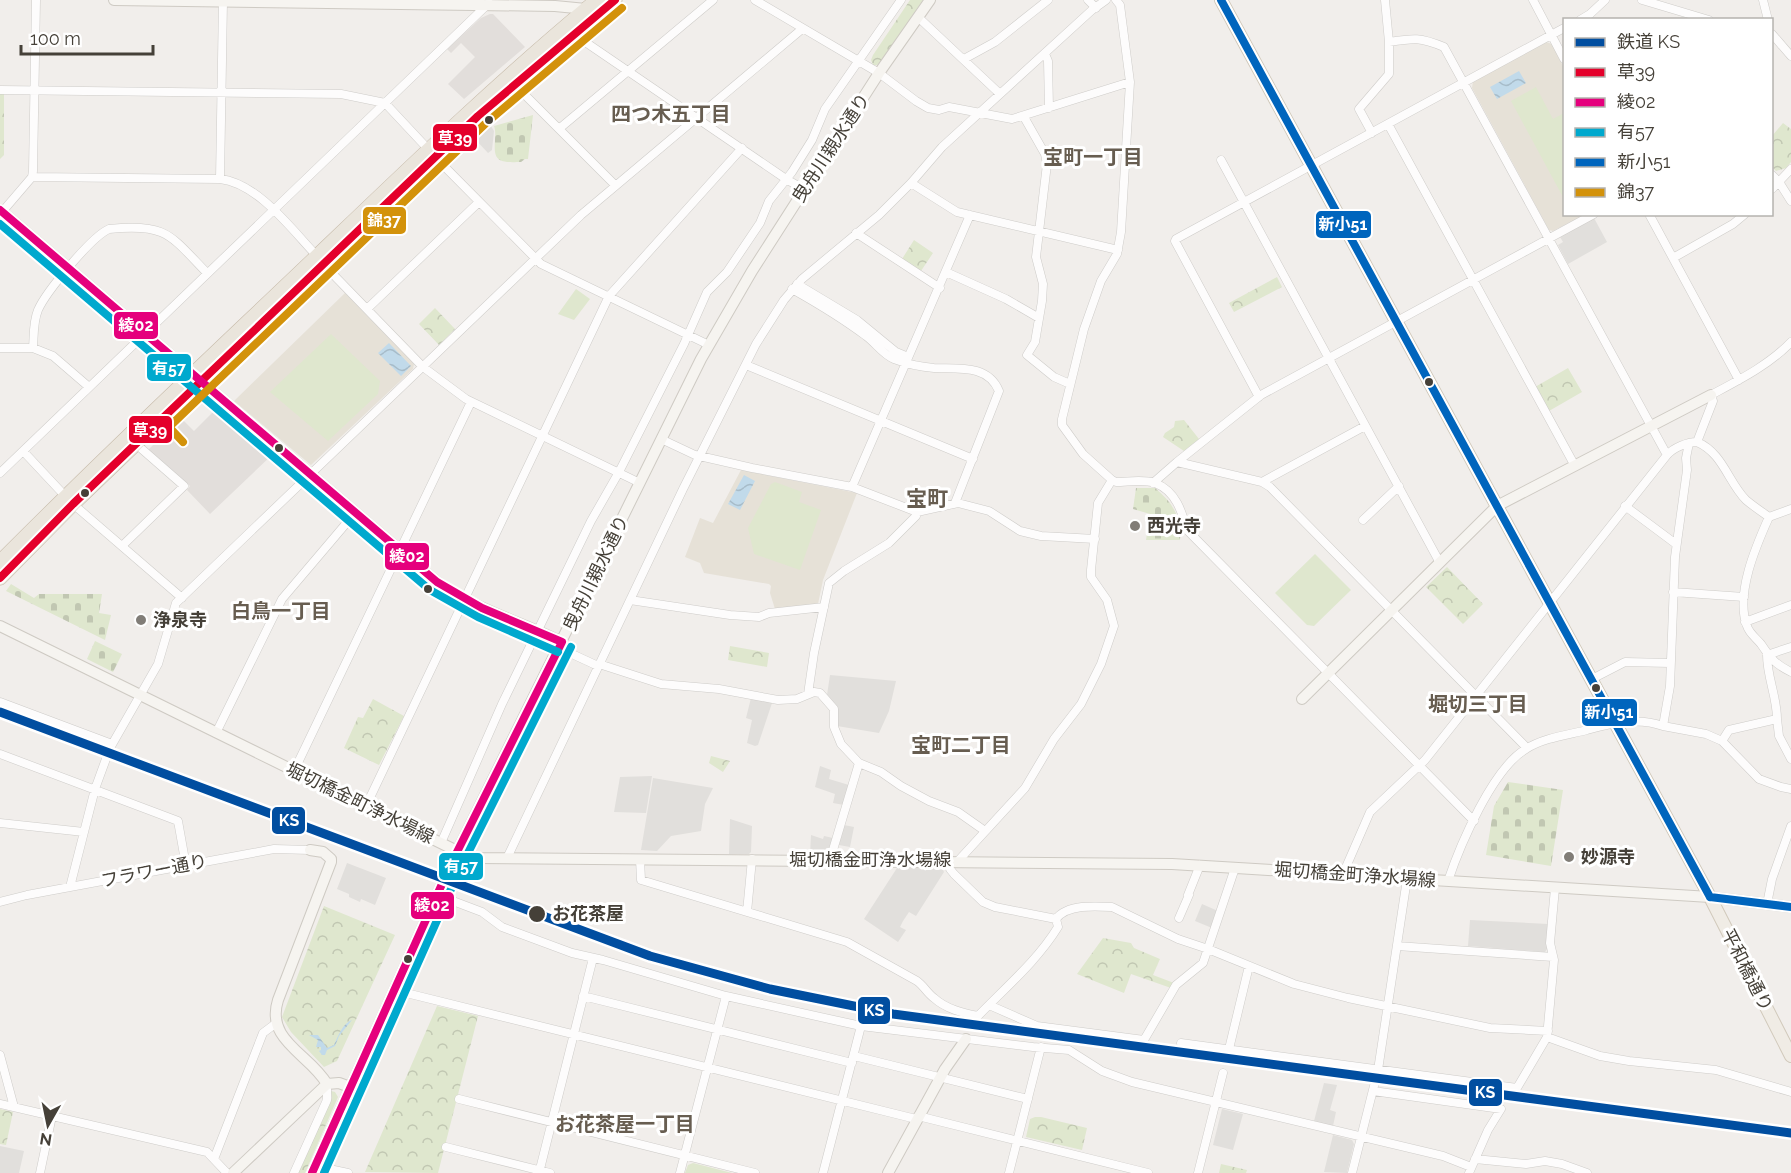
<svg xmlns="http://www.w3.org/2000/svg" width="1791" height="1173" font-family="Raleway,'Noto Sans JP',sans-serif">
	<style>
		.industrial { fill: #e2dedb }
		.education { fill: #e6e1d7 }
		.grass { fill: url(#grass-tufts) }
		.cemetery { fill: url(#cemetery-stones) }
		.park { fill: url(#park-crowns) }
		.pitch { fill: #dfe7ce }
		.parking { fill: #e1dfdc }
		.water { fill: url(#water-waves) }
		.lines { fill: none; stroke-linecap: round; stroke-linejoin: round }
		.street-casing { stroke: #ceccc9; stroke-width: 9 }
		.secondary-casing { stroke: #cecac3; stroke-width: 12 }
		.primary-casing { stroke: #d1c9bb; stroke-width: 14 }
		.highway-casing { stroke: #c6baa9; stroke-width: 15 }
		.street { stroke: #fdfcfc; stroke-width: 8 }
		.secondary { stroke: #f6f4f0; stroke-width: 10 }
		.primary { stroke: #f0ece5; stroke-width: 12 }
		.highway { stroke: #eae5dc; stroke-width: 14 }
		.bus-1-casing { stroke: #fff; stroke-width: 12 }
		.bus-2-casing { stroke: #fff; stroke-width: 12 }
		.bus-3-casing { stroke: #fff; stroke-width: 12 }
		.bus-4-casing { stroke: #fff; stroke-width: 12 }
		.bus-5-casing { stroke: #fff; stroke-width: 12 }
		.bus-1 { stroke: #e4002b; stroke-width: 8 }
		.bus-2 { stroke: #e5007d; stroke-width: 8 }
		.bus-3 { stroke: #00a9ce; stroke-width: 8 }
		.bus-4 { stroke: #0065bd; stroke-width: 8 }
		.bus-5 { stroke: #d3920b; stroke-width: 8 }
		.rail-1-casing { stroke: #fff; stroke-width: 14 }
		.rail-1 { stroke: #014ea0; stroke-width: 9 }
		.bus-dot { fill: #454038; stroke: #fff; stroke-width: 2 }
		.poi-dot { fill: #817d77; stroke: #fff; stroke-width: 2 }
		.labels { text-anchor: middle; stroke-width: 6; stroke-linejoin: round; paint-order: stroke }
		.street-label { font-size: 18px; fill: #454038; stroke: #fff }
		.poi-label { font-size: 18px; font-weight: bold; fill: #454038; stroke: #fff; text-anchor: start }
		.stop-label { font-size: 18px; font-weight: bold; fill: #454038; stroke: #fff; text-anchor: start }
		.neighbourhood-label { font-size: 20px; font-weight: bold; fill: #675d50; stroke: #fff }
		.quarter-label { font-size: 21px; font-weight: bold; fill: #675d50; stroke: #fff }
		.line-badge { stroke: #fff; stroke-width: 2 }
		.badge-label { font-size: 16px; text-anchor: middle; font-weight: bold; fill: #fff }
	</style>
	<defs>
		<pattern id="grass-tufts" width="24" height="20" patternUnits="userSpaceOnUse" patternTransform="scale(1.5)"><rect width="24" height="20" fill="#dfe7ce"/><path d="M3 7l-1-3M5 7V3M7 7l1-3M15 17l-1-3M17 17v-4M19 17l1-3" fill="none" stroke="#c1c7b2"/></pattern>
		<pattern id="cemetery-stones" width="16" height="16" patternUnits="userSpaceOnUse" patternTransform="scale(1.5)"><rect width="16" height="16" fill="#dfe7ce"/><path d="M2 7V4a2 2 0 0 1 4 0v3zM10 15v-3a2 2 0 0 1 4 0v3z" fill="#c1c7b2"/></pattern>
		<pattern id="park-crowns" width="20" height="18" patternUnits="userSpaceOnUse" patternTransform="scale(1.5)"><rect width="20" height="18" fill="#dfe7ce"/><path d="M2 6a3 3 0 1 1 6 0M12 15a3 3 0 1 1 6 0" fill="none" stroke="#c1c7b2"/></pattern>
		<pattern id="water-waves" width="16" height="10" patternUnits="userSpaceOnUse" patternTransform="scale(1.5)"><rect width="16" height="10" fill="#c1daea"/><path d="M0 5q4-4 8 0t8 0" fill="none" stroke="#a7bcc9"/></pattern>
	</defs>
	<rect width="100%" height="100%" fill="#f1eeeb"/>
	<path class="industrial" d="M490 14H493L525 47 464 99 448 84 475 57 461 43 451 53 447 49 481 18Z
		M218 407 273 454 210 514 187 490 190 486 148 450 181 418 194 431Z"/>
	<path class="education" d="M1546 42 1552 44 1564 68V214L1584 215 1553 231 1549 230 1472 88 1473 81Z
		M345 293 414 364 413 369 311 465 234 401Z
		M741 470 857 493 823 580 818 604 775 609 770 593 771 586 769 584 704 573 700 563 685 557 700 518 713 523Z"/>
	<path class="grass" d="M693 1163 732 1173H685L688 1165Z"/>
	<path class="cemetery" d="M533 115 528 159H525L521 162C515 162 505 163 500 160 490 155 498 135 494 126Z
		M1136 488H1155C1172 502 1182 517 1180 540H1146L1150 514 1133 509Z
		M11 584 34 598 39 594H102L99 613 111 615 105 640 6 591Z
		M95 641 122 654 113 672 87 659Z
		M1508 782 1563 790 1551 866 1486 855 1494 806Z"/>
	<path class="park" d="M910 0H923L882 60 877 65H873L871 60 873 55Z
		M0 94H4V155L0 159Z
		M1783 123 1791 129V162L1786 168 1776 171 1772 167V136Z
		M914 240 933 253 921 271 902 259Z
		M1277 277 1282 287 1234 312 1229 303Z
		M435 308 455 329 439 345 419 324Z
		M1568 368 1582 392 1549 411 1535 387Z
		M1184 420 1199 439 1184 451 1163 437 1165 433 1174 427 1175 421Z
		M1447 567 1483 604 1463 624 1426 587Z
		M730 646 769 653 767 667 728 660Z
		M373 699 404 716 379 765 344 748 358 717 363 718Z
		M711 756 730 761 723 772 709 763Z
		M324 906 395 935 337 1061 324 1067 291 1032 282 1017Z
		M1103 938 1131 943 1134 948 1160 959 1153 975 1174 983 1171 988 1131 974 1124 993 1077 974Z
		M437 1006 478 1016 438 1173 365 1172Z
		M331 1091 335 1092 338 1097 305 1173H298L332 1098Z
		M0 1109 13 1112 6 1145 0 1144Z
		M1035 1117H1041L1087 1128 1082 1150 1026 1137 1030 1119Z
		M1221 1164 1247 1170 1246 1173H1219Z"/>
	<path class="pitch" d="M1536 87 1553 119 1564 113V199L1511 101Z
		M576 289 590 299 574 320 558 314Z
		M331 334 380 381 378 394 328 441 270 392Z
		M775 482 802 492 799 502 821 510 800 570 754 554 748 528 771 484Z
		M1315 554 1351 590 1314 626 1307 625 1275 593Z"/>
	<path class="parking" d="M489 123 494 131 492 150 488 153 473 137Z
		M1594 218 1607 242 1568 264 1558 245 1563 242 1560 237Z
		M830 675 896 681 889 711 879 733 837 726 836 709 827 695Z
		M751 698 772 703 758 745 755 746 747 743 752 720 746 718Z
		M820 766 831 770 829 779 849 785 844 805 833 803 835 794 815 787Z
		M652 776 646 813 614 812 620 777Z
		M653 778 713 788 705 804 701 831 671 836 657 851 641 850Z
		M730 819 752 826 751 852 749 854H729Z
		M844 825 854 827 850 847 839 845Z
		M811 835 823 839 824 836 833 838 830 852 826 855H810Z
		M347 863 386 878 375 905 361 899 360 902 349 897V894L337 889Z
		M897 868H942L944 872 916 916 909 912 903 921 900 927 906 930 898 942 864 919Z
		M1202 904 1218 911 1212 928 1195 921Z
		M1470 920 1548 924 1547 949 1545 952 1468 946Z
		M1324 1083 1337 1085 1330 1110 1336 1112 1333 1126 1314 1121Z
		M1222 1109 1243 1114 1233 1150 1213 1145Z
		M1333 1135 1352 1140 1354 1144 1347 1173 1324 1172Z
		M0 1146 24 1151 19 1173H0Z"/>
	<path class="water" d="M1519 71 1526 83 1497 99 1490 87Z
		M389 343 411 366 401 376 378 353Z
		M744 475 755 481 740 510 728 504Z
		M352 1020 339 1036 335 1046 327 1050 325 1055H322L319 1051 321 1050V1047H316L318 1040 309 1035H318L327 1048 334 1045C338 1036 343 1023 352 1020Z"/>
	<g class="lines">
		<g class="street-casing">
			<path id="street" d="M755 0 879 73 916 101 928 108 939 110 949 107 1012 119 1130 82
				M1088 0 1096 8
				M1116 0 1120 5 1130 82 1121 232 1117 254 1101 281 1084 329 1062 419V425L1083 454 1112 480 1116 482C1128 482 1144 479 1155 483 1176 491 1182 512 1187 530L1474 821
				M1533 0 1564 59
				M1642 0 1709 20
				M1763 0 1768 20
				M918 17 1000 94
				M1580 20 1590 14 1605 0
				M1772 34 1791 56
				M575 35 786 179 805 190
				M1389 42C1414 38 1420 37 1444 47L1667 455
				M1045 54 1048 61 1049 108
				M964 59 995 42 1048 0
				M515 85 615 185
				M0 90 341 94 385 103 428 149
				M1024 117 1045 154 1047 164 1036 257 1043 284 1042 301 1035 342 1027 355 1054 377 1070 384
				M1388 124 1575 466
				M560 128 713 0
				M1372 133 1359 109 1389 74V42L1385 0
				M435 157 541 264 709 345
				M1221 160 1440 563
				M1772 175 1779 182 1791 201
				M32 177 220 179 223 1
				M220 179C258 183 292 230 317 256
				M911 183 957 212 1118 250
				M1772 189 1791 169
				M2 212 32 177 33 171 36 0
				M1649 214 1739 380
				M856 233 940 288
				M1673 258 1733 224 1745 214
				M323 264 423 367 466 399 640 483
				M946 272 1006 299 1039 318
				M797 284 857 320 896 352 908 357
				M792 289C817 303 842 318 866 336 876 343 882 354 894 359 907 364 921 367 934 368 958 369 988 364 999 391L955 503
				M367 309 479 202
				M0 348H33
				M746 365 973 459
				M89 387 53 356 33 348C34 335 33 322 38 310 46 292 91 237 109 229 167 223 170 235 207 273
				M1259 397 1175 241 1176 239 1564 28
				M661 439 695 455 752 468 852 487 917 512
				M1697 442C1723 453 1728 482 1746 500 1753 506 1762 512 1769 517
				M23 451 66 497
				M1177 462 1261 395 1594 214
				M0 473 489 3
				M1262 482 1365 426
				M1153 483 1177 462 1262 482 1270 487 1527 748
				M852 487 970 215
				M73 504 182 598
				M1625 506 1676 544
				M1791 509 1769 517C1756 546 1735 594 1747 626 1749 633 1756 638 1761 644 1771 659 1775 664 1791 672
				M1363 520 1399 486
				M122 546 184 486 136 444
				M1673 592 1744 597
				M630 600 730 615 759 617 769 613 824 607
				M1745 622 1791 605
				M559 648 598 666
				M1767 655 1791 647
				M599 664 661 684 719 689 778 700 797 699 814 692 820 693 834 709V727L841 744 859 763 881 772 901 786 929 801 958 812 985 831
				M1590 680 1625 662 1670 663
				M808 694 814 653 829 583 844 571 889 543 916 516 917 512 958 503 989 511 1020 531 1041 536 1095 539
				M0 702 112 744
				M1777 719 1779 736 1791 759
				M1663 726 1706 734 1722 741 1759 779 1781 787 1791 789
				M216 733 282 599 355 513
				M1722 741 1729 730 1777 719C1777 697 1767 677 1767 655
				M0 754 178 821 186 866
				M294 771 471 402
				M366 806 609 296 742 148
				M0 823 84 832
				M441 843 502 704 591 521 619 472 684 344 707 292 727 272 760 223 769 201 792 172 812 140 825 109 901 0
				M507 858 683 489 756 344 784 300 802 279 879 215 911 183 942 147 1092 10 1106 0
				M640 859 641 880 847 942 917 981C924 986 927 993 934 998 946 1009 963 1013 978 1016 1006 987 1037 961 1058 927L1056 919 995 907 983 902 954 874 950 869 949 861
				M830 860 859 763
				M958 861 1025 788 1054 739 1081 704 1101 664 1114 626 1107 600 1091 577V570L1098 503 1112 480
				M1343 874 1370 812 1425 760 1667 455C1673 448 1687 442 1697 442L1713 401 1711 395C1739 380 1769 365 1791 342
				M1448 881C1460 845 1493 768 1526 749 1543 738 1567 735 1587 730 1611 723 1638 717 1663 726L1670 686 1675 557 1687 470 1686 458 1689 443
				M70 887 95 789 110 748 158 664 176 603 581 215 802 29
				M437 895 482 912 502 927 572 953 603 960 726 996 861 1026 1033 1047 1069 1050 1102 1071 1132 1082 1443 1156 1471 1167
				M1188 895 1200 865
				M0 902 27 895 274 849 310 850
				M1767 904 1772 879 1791 826
				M747 912 752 859
				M1179 918 1189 895
				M1056 919C1067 904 1096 906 1112 907L1178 939 1208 949 1294 984 1348 998 1490 1028 1548 1031
				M1397 946 1553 957
				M394 990 916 1119
				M583 996 852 1063
				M989 1005 1037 1026 1144 1040 1176 985 1203 963 1235 868
				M1547 1037 1600 1056 1629 1061 1716 1070 1791 1092
				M1181 1043 1517 1088 1547 1037 1554 960 1550 943 1555 888
				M1229 1049 1249 966
				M0 1055 14 1107
				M854 1056 1028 1099
				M1373 1091 1501 1109 1488 1130 1469 1173
				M459 1099 755 1173
				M0 1104 207 1152 227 1173
				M918 1116 1148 1173
				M446 1147 550 1173
				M214 1159 263 1033 275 1024
				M1475 1159 1526 1164 1545 1161 1562 1164 1587 1173
				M315 1166 348 1173
				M40 1173 52 1116
				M294 1173 327 1100V1084
				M539 1173 593 958
				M680 1173 726 996
				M823 1173 861 1026
				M1009 1173 1041 1047
				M1198 1173 1223 1073
				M1352 1173 1378 1070 1407 879"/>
		</g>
		<g class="secondary-casing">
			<path id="secondary" d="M114 0 555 6 586 9
				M0 210 437 582C475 609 521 622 562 642
				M0 626 457 851 477 858 1172 864 1710 897 1791 907
				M1302 699 1497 506 1711 395
				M310 850 323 852 331 859V862L278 1000C265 1041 310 1054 327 1084
				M233 1173 327 1084 339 1083 350 1087
				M312 1173 451 864 701 359 752 271 879 73 930 0
				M888 1173 945 1069 966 1039"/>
		</g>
		<g class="primary-casing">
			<path id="primary" d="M1221 0 1710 897 1791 1056"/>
		</g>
		<g class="highway-casing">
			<path id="highway" d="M0 562C103 458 210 358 316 257 408 169 499 81 597 0
				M0 578 73 504 435 157 478 116 615 0"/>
		</g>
		<use href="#street" class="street"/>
		<use href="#secondary" class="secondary"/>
		<use href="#primary" class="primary"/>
		<use href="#highway" class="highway"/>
		<g class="bus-1-casing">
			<path id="bus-1" d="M0 578 73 504 478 116 615 0"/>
		</g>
		<g class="bus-2-casing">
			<path id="bus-2" d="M0 210 437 582 482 608 562 642
				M312 1173 451 864 562 642"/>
		</g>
		<g class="bus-3-casing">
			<path id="bus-3" d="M0 224 430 590 478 617 558 652
				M324 1173 460 869 571 647"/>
		</g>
		<g class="bus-4-casing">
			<path id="bus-4" d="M1221 0 1710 897
				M1710 897 1791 907"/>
		</g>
		<g class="bus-5-casing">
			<path id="bus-5" d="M183 442 169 427 485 124 622 8"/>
		</g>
		<use href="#bus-1" class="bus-1"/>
		<use href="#bus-2" class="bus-2"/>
		<use href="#bus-3" class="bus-3"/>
		<use href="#bus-4" class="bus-4"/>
		<use href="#bus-5" class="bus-5"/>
		<g class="rail-1-casing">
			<path id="rail-1" d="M0 712 650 956 770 989 893 1014 1791 1133"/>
		</g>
		<use href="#rail-1" class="rail-1"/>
	</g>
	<g class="bus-dot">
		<circle cx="489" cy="120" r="5"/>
		<circle cx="1429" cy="382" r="5"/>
		<circle cx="279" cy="448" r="5"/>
		<circle cx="85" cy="493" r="5"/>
		<circle cx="428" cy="589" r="5"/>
		<circle cx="1596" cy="688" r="5"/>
		<circle cx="537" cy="914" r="9"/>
		<circle cx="408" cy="959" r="5"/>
	</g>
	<g class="poi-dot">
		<circle cx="1135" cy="526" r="6"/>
		<circle cx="141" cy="620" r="6"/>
		<circle cx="1569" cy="857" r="6"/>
	</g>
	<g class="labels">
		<g class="street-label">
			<text transform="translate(831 148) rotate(-57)" y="6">曳舟川親水通り</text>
			<text transform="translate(596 573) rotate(-64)" y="6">曳舟川親水通り</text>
			<text transform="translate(360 803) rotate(26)" y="6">堀切橋金町浄水場線</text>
			<text x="870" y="866">堀切橋金町浄水場線</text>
			<text transform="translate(154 871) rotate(-11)" y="6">フラワー通り</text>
			<text transform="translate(1355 875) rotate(4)" y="6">堀切橋金町浄水場線</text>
			<text transform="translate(1747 970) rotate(63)" y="6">平和橋通り</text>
		</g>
		<g class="poi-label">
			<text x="1147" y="532">西光寺</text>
			<text x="153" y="626">浄泉寺</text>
			<text x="1581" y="863">妙源寺</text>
		</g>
		<g class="stop-label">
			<text x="552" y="920">お花茶屋</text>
		</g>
		<g class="neighbourhood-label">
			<text x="671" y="121">四つ木五丁目</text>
			<text x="1093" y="164">宝町一丁目</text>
			<text x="281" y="618">白鳥一丁目</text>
			<text x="1478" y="711">堀切三丁目</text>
			<text x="961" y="752">宝町二丁目</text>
			<text x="625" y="1131">お花茶屋一丁目</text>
		</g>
		<g class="quarter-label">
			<text x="927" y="506">宝町</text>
		</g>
	</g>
	<g class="line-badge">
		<rect x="432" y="123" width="46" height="29" rx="6" fill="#e4002b"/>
		<rect x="362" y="206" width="45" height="29" rx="6" fill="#d3920b"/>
		<rect x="1315" y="210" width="57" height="29" rx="6" fill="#0065bd"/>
		<rect x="113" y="311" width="46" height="29" rx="6" fill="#e5007d"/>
		<rect x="146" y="353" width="46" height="29" rx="6" fill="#00a9ce"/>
		<rect x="128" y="415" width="45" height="29" rx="6" fill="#e4002b"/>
		<rect x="384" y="542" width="46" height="29" rx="6" fill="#e5007d"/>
		<rect x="1581" y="698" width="57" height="29" rx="6" fill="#0065bd"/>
		<rect x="271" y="806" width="35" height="29" rx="6" fill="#014ea0"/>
		<rect x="438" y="852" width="46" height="29" rx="6" fill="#00a9ce"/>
		<rect x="410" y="891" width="45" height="29" rx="6" fill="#e5007d"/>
		<rect x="857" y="996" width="34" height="29" rx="6" fill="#014ea0"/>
		<rect x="1468" y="1078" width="35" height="29" rx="6" fill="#014ea0"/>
	</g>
	<g class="badge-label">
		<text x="455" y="144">草39</text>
		<text x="384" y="226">錦37</text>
		<text x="1343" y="230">新小51</text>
		<text x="136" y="331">綾02</text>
		<text x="169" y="374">有57</text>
		<text x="150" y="436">草39</text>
		<text x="407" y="562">綾02</text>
		<text x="1609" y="718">新小51</text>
		<text x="289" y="826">KS</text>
		<text x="461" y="872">有57</text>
		<text x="432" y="911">綾02</text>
		<text x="874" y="1016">KS</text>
		<text x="1485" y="1098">KS</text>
	</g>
	<rect x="1563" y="18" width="210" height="198" fill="#ffffff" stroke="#b5b3af" stroke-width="1.5"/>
	<rect x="1575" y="38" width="30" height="9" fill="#014ea0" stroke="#b5b3af" stroke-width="1.5"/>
	<text x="1617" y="48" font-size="18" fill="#454038">鉄道 KS</text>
	<rect x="1575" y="68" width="30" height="9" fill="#e4002b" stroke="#b5b3af" stroke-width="1.5"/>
	<text x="1617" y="78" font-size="18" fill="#454038">草39</text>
	<rect x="1575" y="98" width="30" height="9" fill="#e5007d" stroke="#b5b3af" stroke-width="1.5"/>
	<text x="1617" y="108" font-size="18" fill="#454038">綾02</text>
	<rect x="1575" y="128" width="30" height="9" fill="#00a9ce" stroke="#b5b3af" stroke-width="1.5"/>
	<text x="1617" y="138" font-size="18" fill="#454038">有57</text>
	<rect x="1575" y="158" width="30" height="9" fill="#0065bd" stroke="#b5b3af" stroke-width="1.5"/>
	<text x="1617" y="168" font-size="18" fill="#454038">新小51</text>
	<rect x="1575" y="188" width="30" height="9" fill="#d3920b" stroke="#b5b3af" stroke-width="1.5"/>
	<text x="1617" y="198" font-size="18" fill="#454038">錦37</text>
	<g transform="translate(48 1125) rotate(189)" stroke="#ffffff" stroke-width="4.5" paint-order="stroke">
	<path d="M0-4.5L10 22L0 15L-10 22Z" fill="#454038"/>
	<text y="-9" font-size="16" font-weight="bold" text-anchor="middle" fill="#454038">N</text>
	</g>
	<path d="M21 45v9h132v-9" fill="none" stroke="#454038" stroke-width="3"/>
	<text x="30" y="45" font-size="18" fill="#454038" stroke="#ffffff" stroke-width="4.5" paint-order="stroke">100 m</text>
</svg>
